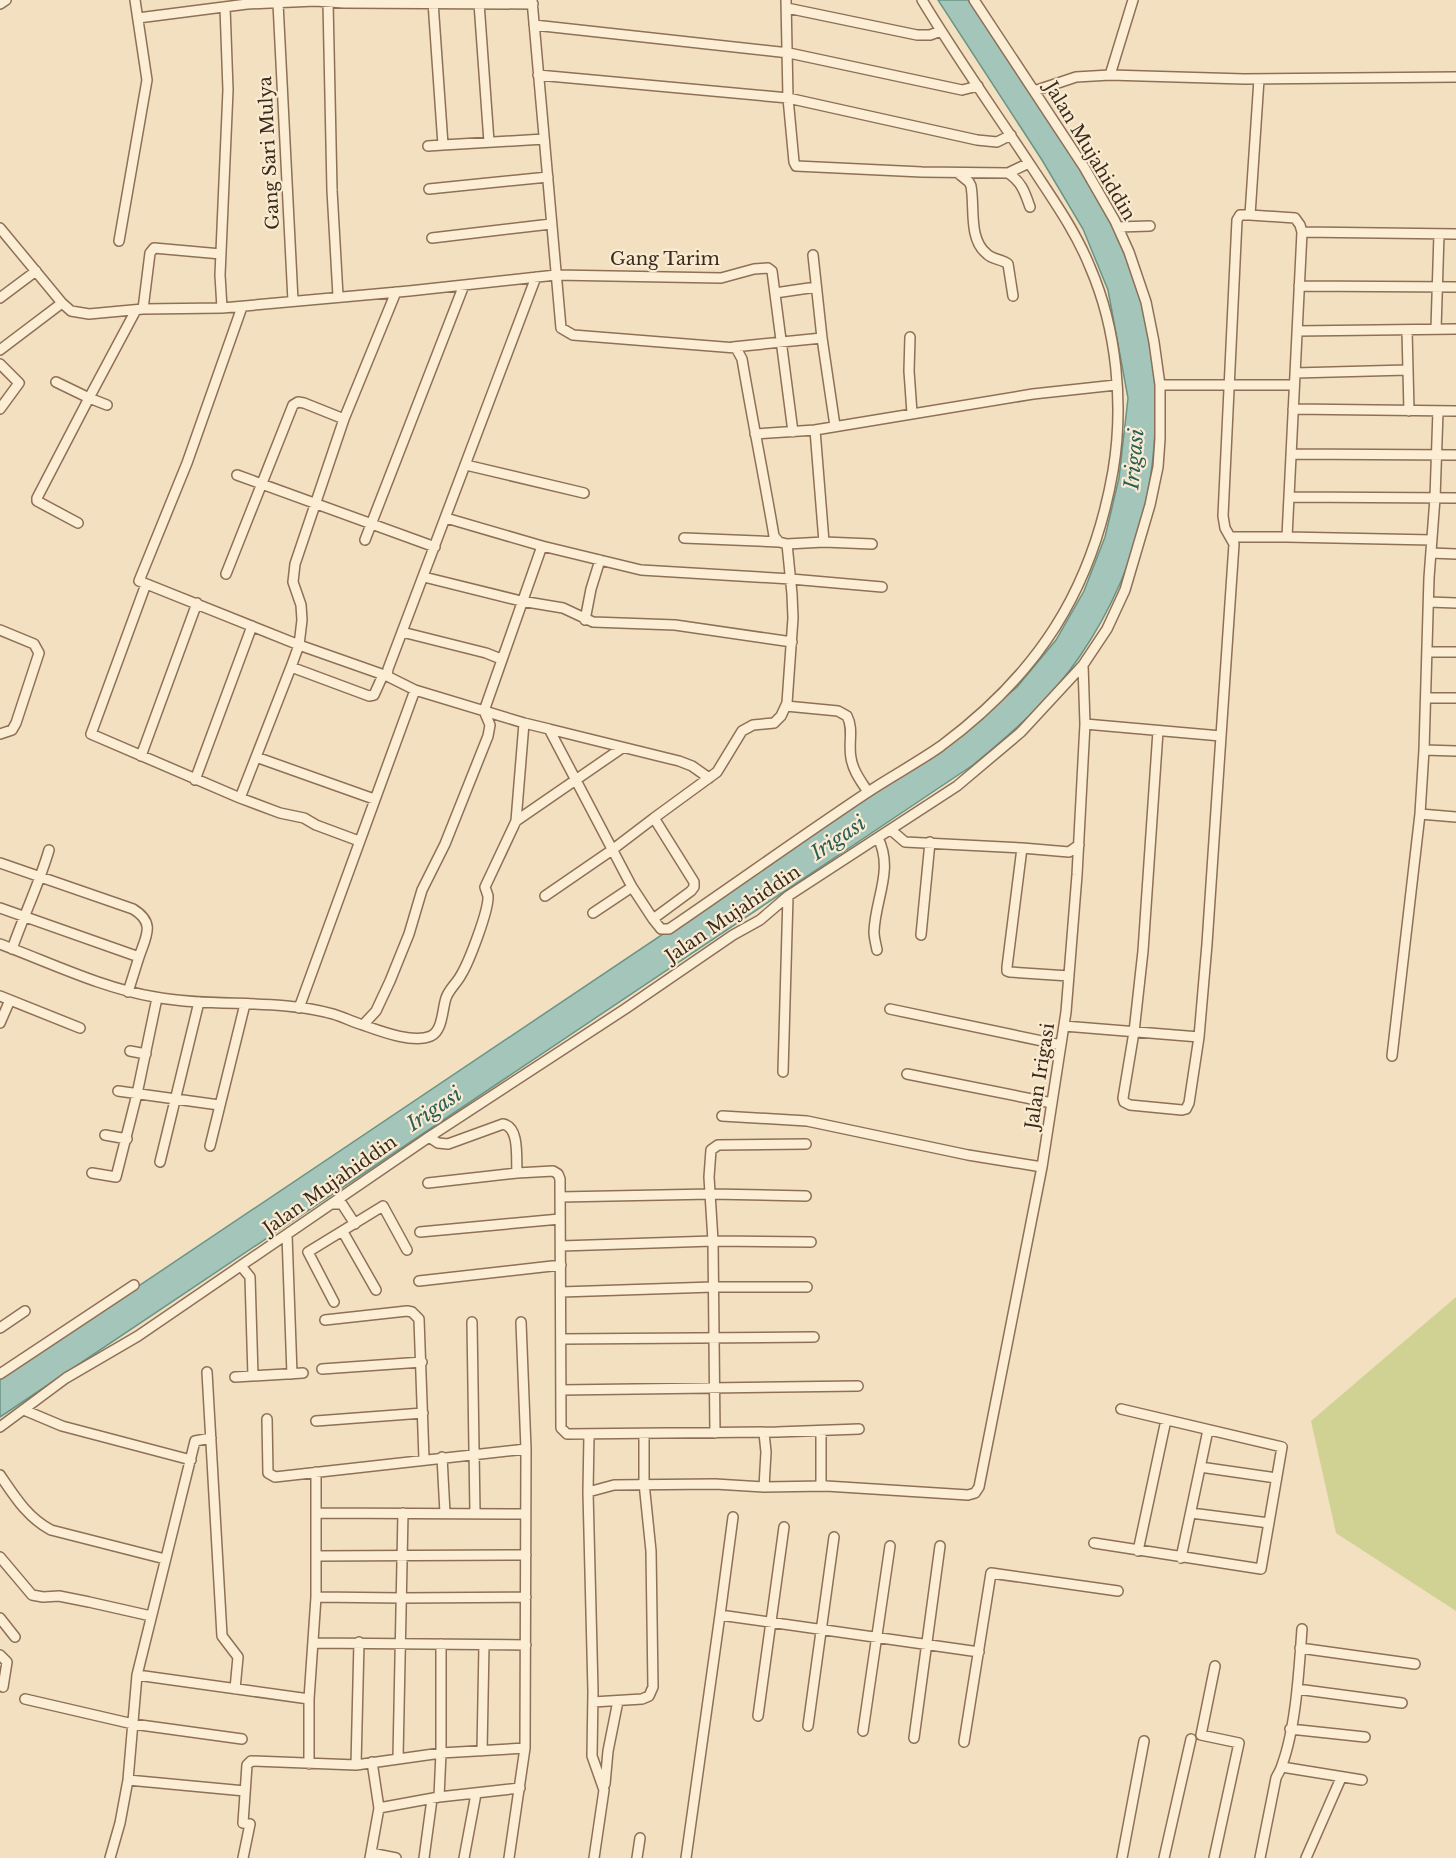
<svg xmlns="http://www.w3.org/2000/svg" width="1456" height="1858" font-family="'Libre Baskerville',serif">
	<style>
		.green { fill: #cfd293 }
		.water { fill: #a4c5b9; stroke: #699487; stroke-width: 1.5 }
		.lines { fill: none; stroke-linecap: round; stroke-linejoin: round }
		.street-casing { stroke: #8e7056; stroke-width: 12 }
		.street { stroke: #fceed5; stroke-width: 9 }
		.labels { text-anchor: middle; stroke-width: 4.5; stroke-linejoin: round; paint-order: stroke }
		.street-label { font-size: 18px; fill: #3c2a1c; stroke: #f9ebd1 }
		.water-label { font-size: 20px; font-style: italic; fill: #2a5e57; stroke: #f9ebd1 }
	</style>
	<rect width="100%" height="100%" fill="#f3e0c1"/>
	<path class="green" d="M1456 1297V1611L1336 1533 1311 1421Z"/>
	<path class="water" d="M938 0H972C1001 44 1030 88 1059 132 1078 162 1100 193 1115 225 1179 365 1167 528 1080 656 1051 699 1013 732 973 765L0 1417V1379L967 730 1017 687 1056 640 1084 591 1105 537 1119 478 1128 398 1108 290 1083 229 1042 160Z"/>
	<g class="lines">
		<g class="street-casing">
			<path id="street" d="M532 0 561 328 573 335 736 348 742 359C752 418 764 477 774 536L779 542 787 544 824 542 815 430 755 434
				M786 0 788 98 794 162 796 166 922 172 1008 173 1029 163
				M328 2 332 190 338 296
				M433 2 443 145 544 139
				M278 3 293 301
				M479 3 489 142
				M0 4 6 0
				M787 8 917 35H930L941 31
				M138 18 247 4 315 1 344 3 533 4
				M534 25 789 53 962 90 978 86
				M538 75 788 98 977 140 997 142 1011 135
				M1110 75 1133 0
				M1034 91 1076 77 1110 75 1244 79 1456 77
				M428 146 443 145
				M958 173 969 182 971 186C975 207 968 239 987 254 993 260 1002 259 1008 264L1013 296
				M1008 173C1022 182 1025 193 1030 207
				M429 189 548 177
				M1250 215 1295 218 1300 225 1302 232 1456 234
				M1118 227 1150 226
				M0 228 62 303 71 311 89 314 143 309 222 308 409 291 556 275 721 278 754 269 768 268 772 271 793 432
				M432 238 551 224
				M119 241 147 80 135 0
				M813 255 822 338 835 426
				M536 277 388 669 387 676 415 690 524 723 549 729 632 887 593 913
				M1299 286 1456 287
				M775 293 816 287
				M0 298 36 271
				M242 307 187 463 139 581 299 645 387 676
				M222 308 220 275 228 90 225 7
				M143 309 150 253 154 248 221 254
				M1436 329 1439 234
				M1407 330 1409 411
				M1297 331 1456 329
				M910 337 909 371 912 413
				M733 347 822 338
				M0 350 62 303
				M0 364 19 383 0 409
				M1295 373 1407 370
				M56 382 89 398 37 498V501L78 523
				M1160 385H1294
				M107 405 89 398 136 310
				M1293 409 1456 411
				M815 430 1033 394 1116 385
				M1291 454 1456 455
				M466 465 584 493
				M237 475 435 547
				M1289 497 1456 498
				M446 518 542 546 641 570 791 579 882 587
				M1230 537H1287L1302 232
				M1287 537 1432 540
				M684 538 779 542
				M365 540 464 285
				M824 542 872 544
				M1431 553 1456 554
				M226 574 293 405 298 402 304 403 344 419
				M424 577 521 601 563 608 593 622 675 625 792 642
				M146 584 91 734 240 798 280 813 304 818 316 825 359 841
				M1429 602 1456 603
				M585 620 591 589 600 560
				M0 630 34 644 39 653 16 723 12 730 0 734
				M402 632 486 653 501 659
				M1427 652H1456
				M383 675 374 695 369 696 291 667 299 645 302 620 301 605 293 582 295 564 344 419 396 292
				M1426 698H1456
				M786 706 838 711 847 716C854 729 848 744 851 758 853 771 861 781 868 792
				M1085 724 1221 736 1207 944 1199 1037 1189 1103 1186 1109 1182 1110 1130 1105 1124 1102 1123 1098 1134 1032 1143 951 1158 731
				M549 729 679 761 692 766 709 778
				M1221 736 1234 544 1225 528 1223 516 1237 220 1240 215H1250L1259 79
				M1424 750 1456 751
				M141 756 197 603
				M256 757 374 799
				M195 780 252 626
				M240 798 291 667
				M1420 814 1456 817
				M654 818 717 772 742 731 753 725 774 723 781 716 787 703 793 618 792 594 787 544
				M516 821 622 748
				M891 830 905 842 1022 848
				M0 863 133 909C156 923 146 936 139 957
				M545 896 612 850 654 818 694 882V887L691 891 653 919 632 887
				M0 908 139 957 128 992
				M653 919 661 929H669C735 884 799 838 865 794 890 777 917 763 941 746 1038 674 1092 591 1113 471 1124 405 1117 329 1090 267 1076 232 1054 201 1033 169 996 113 957 58 922 0
				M921 935 930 842
				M0 944C51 963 102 988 155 997 214 1008 275 998 333 1014 343 1017 353 1022 363 1025L376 1011 390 981 409 934 422 890 445 844 488 736 490 725 484 711 542 546
				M12 949C24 915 39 884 49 850
				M877 950C876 944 874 938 874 932 875 899 894 870 878 838
				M1069 976 1010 972 1007 971V967L1022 848 1069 852 1079 845
				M0 996 80 1028
				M299 1008 415 690
				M890 1009 1061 1045
				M0 1023 10 1000
				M363 1025C380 1031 413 1044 431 1036 443 1030 442 1010 446 998 449 989 457 983 461 975 469 962 489 910 488 896 487 893 486 890 485 887L516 821 524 723
				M1064 1026 1199 1037
				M130 1051 146 1054
				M1392 1056 1420 814 1424 750 1429 578 1435 498 1438 411
				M783 1072 788 896
				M907 1074 1052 1103
				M118 1091 219 1105
				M722 1116 807 1121 968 1155 1042 1167 1066 1012 1077 875 1085 724 1083 665
				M105 1135 127 1139
				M429 1137 438 1143 448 1144 503 1124C520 1127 516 1159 517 1173L553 1171 558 1174 560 1179 561 1428 567 1434 777 1432 859 1429
				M210 1146 245 1004
				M160 1162 199 1002
				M92 1173 116 1177 137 1094 157 998
				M428 1183 517 1173
				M560 1197 711 1194 806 1196
				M332 1204H342L355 1224
				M343 1232 376 1290
				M420 1232 560 1219
				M287 1235 292 1374
				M561 1246 713 1241 811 1242
				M241 1266 250 1277 253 1376
				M419 1281 561 1265
				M561 1292 713 1287H807
				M334 1302 308 1252 383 1206 407 1250
				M325 1320 407 1311 412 1312 419 1319 424 1459
				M472 1322 475 1513
				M0 1328 25 1311
				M561 1339 814 1337
				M322 1369 422 1362
				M207 1372 222 1636 238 1657 235 1689
				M0 1374 134 1285
				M235 1377 303 1373
				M561 1390 858 1386
				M24 1410 62 1426 191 1460
				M267 1419 268 1473 275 1477 526 1449
				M316 1421 423 1413
				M0 1427 66 1378 138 1336 429 1137 625 1009 733 935 760 920 788 896 957 786 1021 732 1083 665 1107 629 1125 590 1150 505 1158 467 1160 439V385L1154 342 1146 302 1129 252 1115 221 1084 167 974 0
				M821 1431V1486
				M715 1433 713 1241 709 1177 711 1150 718 1145 806 1144
				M442 1457 445 1513
				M1200 1467 1276 1478
				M0 1475C15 1497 27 1517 51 1530L165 1559
				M764 1487 766 1452 764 1433
				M588 1492 589 1435
				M316 1513 525 1514
				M1191 1513 1269 1523
				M1094 1543 1261 1569 1282 1447 1121 1409
				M1138 1551 1166 1420
				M316 1556 526 1555
				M0 1557 32 1595 43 1597 59 1596 89 1602 151 1616
				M1181 1558 1208 1430
				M316 1597 402 1598 526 1597
				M720 1615 733 1517
				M0 1618 15 1637
				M313 1643 526 1645
				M1300 1648 1415 1664
				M0 1655 7 1662 3 1687
				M137 1675 309 1699V1764
				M1297 1689 1402 1703
				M25 1699 133 1724 242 1739
				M309 1699 316 1597V1472
				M593 1702 642 1699 649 1696 653 1687 651 1551 644 1483V1434
				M758 1716 784 1527
				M808 1726 834 1537
				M1290 1729 1365 1737
				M863 1731 890 1546
				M914 1738 940 1546
				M964 1742 991 1573 1118 1591
				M482 1751 484 1645
				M398 1758 403 1513
				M356 1765 359 1642
				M1282 1767 1362 1780
				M128 1780 245 1791
				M605 1784 608 1751 618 1701
				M439 1797 441 1753V1644
				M379 1808 439 1797 520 1788
				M371 1853 396 1858
				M110 1858 120 1823 128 1780 137 1675 195 1441 211 1438
				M243 1858 250 1824 243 1823 247 1765 251 1761 356 1765 441 1753 525 1748
				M370 1858 379 1808 372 1762
				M424 1858 432 1799
				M464 1858 476 1794
				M509 1858 525 1748 526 1449 521 1322
				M594 1858 604 1790 592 1756 593 1691 588 1492 614 1485 715 1484 764 1487 826 1486 968 1495 975 1493 979 1487 1042 1167
				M637 1858 640 1838
				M686 1858 720 1615 979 1652
				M1122 1858 1144 1741
				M1164 1858 1191 1739
				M1214 1858 1239 1743 1201 1735 1215 1666
				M1260 1858 1276 1778C1278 1773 1281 1770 1282 1765 1296 1727 1299 1670 1302 1629
				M1306 1858 1341 1778"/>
		</g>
		<use href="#street" class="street"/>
	</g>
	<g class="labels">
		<g class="street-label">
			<text transform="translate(1090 151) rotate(59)" y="6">Jalan Mujahiddin</text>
			<text transform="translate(269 153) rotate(-93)" y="6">Gang Sari Mulya</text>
			<text x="665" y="265">Gang Tarim</text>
			<text transform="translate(733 914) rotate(-34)" y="6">Jalan Mujahiddin</text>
			<text transform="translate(1040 1076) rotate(-81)" y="6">Jalan Irigasi</text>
			<text transform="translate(330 1185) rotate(-35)" y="6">Jalan Mujahiddin</text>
		</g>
		<g class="water-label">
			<text transform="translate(1134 459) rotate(-85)" y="7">Irigasi</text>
			<text transform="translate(838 838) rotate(-34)" y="7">Irigasi</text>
			<text transform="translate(434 1109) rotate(-34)" y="7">Irigasi</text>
		</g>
	</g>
</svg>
